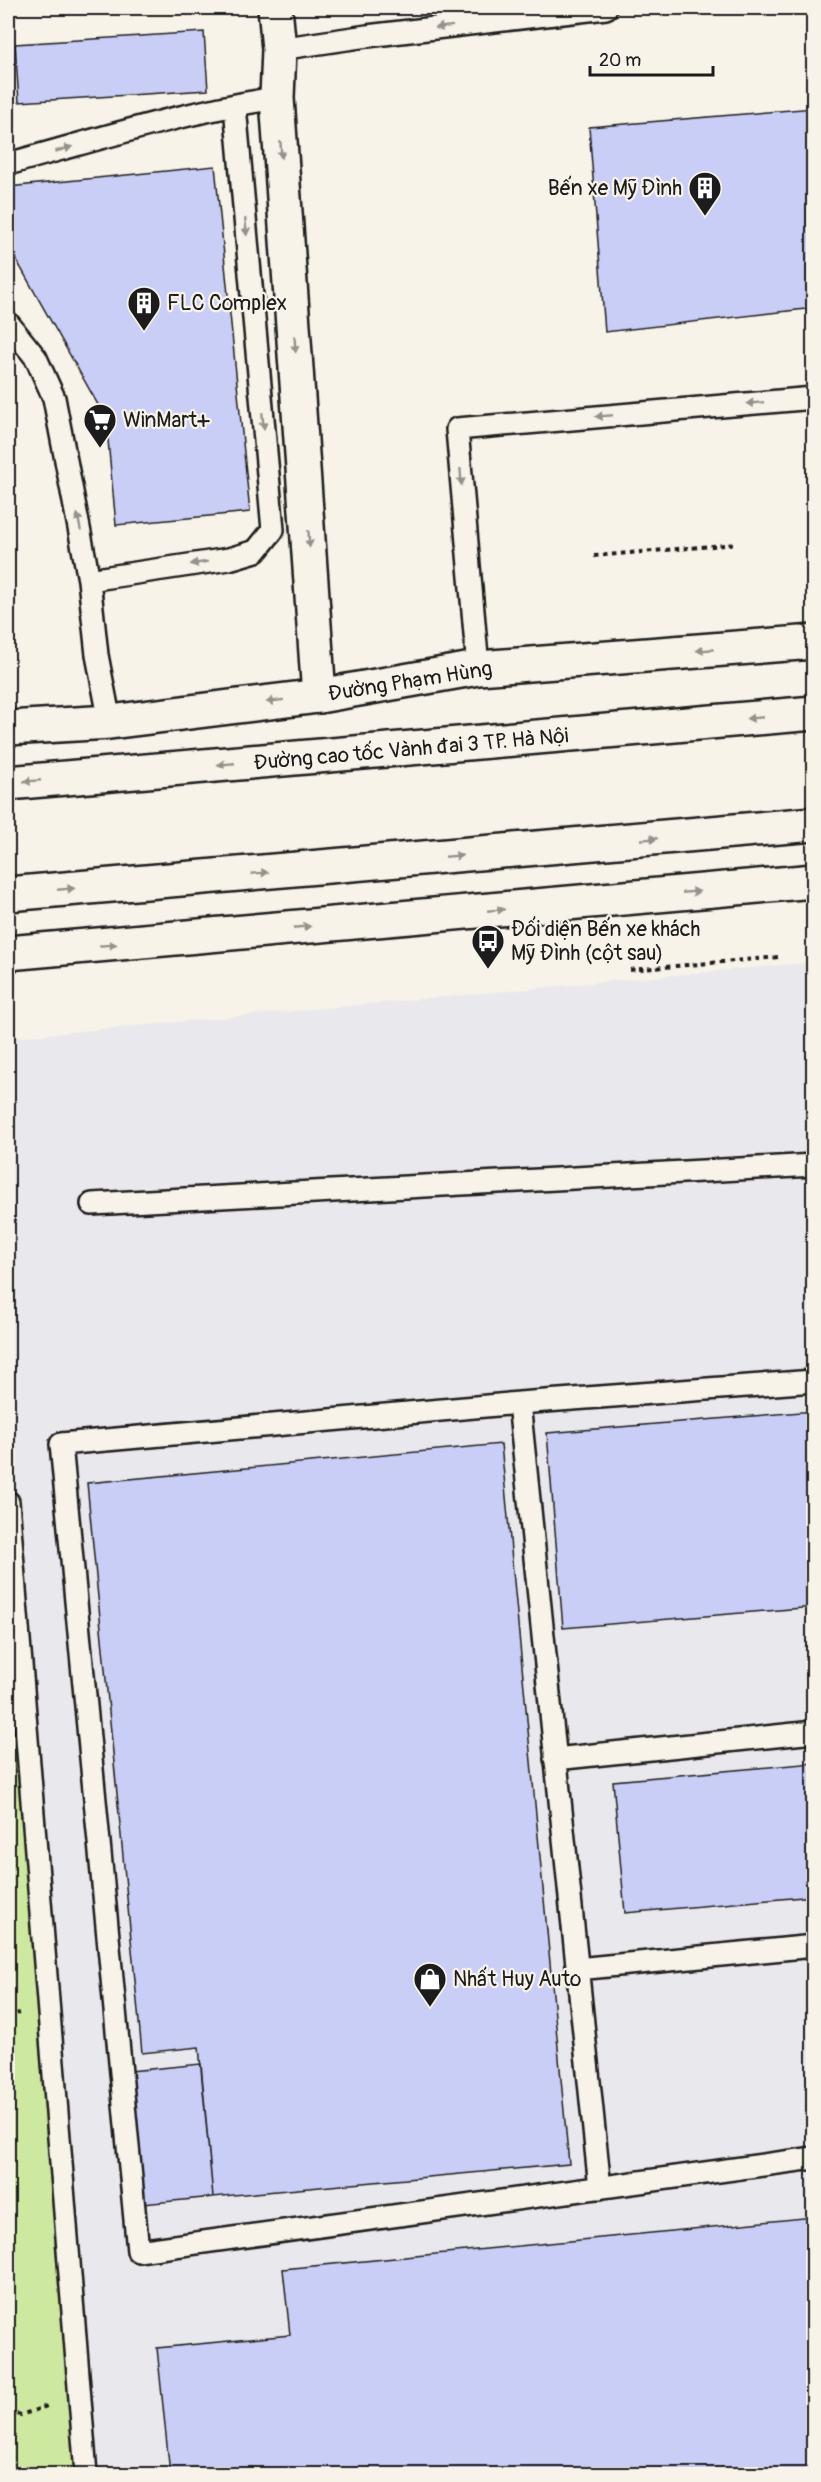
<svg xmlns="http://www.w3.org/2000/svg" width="821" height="2482" font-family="Pangolin,sans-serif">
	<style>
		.built { fill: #e9e8ec }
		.green { fill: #cde89f; stroke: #74825e; stroke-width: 1.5 }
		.building { fill: #c8cef6; stroke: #1c1c1c; stroke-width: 1.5 }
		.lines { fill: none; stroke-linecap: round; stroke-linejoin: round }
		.service-casing { stroke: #1c1c1c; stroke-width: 26 }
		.minor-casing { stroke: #1c1c1c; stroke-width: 38 }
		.primary-casing { stroke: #1c1c1c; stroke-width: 38 }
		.path { stroke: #1c1c1c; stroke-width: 4; stroke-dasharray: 4.5 4.5; stroke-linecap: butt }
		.service { stroke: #f7f3e8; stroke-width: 21 }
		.minor { stroke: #f7f3e8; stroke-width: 33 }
		.primary { stroke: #f7f3e8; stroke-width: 33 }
		.motorway-bridge-casing { stroke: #1c1c1c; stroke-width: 38; stroke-linecap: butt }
		.motorway-bridge { stroke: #f7f3e8; stroke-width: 33 }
		.oneway { fill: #94928c }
		.labels { text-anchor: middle; stroke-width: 4.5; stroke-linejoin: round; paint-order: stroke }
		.poi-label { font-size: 21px; fill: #1c1c1c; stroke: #f7f3e8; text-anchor: start }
		.street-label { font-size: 21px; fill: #1c1c1c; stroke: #f7f3e8 }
	</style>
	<rect width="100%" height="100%" fill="#f7f3e8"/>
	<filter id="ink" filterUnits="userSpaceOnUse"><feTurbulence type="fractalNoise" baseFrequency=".0167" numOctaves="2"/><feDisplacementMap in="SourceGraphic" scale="12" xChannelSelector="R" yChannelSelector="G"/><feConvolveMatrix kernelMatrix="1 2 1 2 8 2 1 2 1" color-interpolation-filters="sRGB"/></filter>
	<g filter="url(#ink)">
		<path class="built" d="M813 962V2474H84L8 1541V1038Z"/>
		<path class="green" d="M8 1541 84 2474H8Z"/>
		<path class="building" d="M204 32 208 90 19 102 15 44Z
			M814 108V308L605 332 589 127Z
			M215 166 250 512 116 525 106 419 8 245V187Z
			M814 1411V1607L563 1628 547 1433Z
			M501 1444 569 2164 213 2197 199 2047 142 2053 87 1483Z
			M814 1763V1896L625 1913 613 1781Z
			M201 2064 213 2197 143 2204 130 2071Z
			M814 2217V2474H170L157 2348 290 2335 283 2269Z"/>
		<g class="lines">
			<g class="service-casing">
				<path id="service" d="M279 49 367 36 606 8
					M8 164C96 140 186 111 277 98
					M8 323 36 358 54 398 89 580 97 655 110 722
					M89 580 229 559 256 551 273 530 235 106
					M478 668 457 429 814 398
					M92 1204 814 1165
					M814 1381 519 1403 61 1444 138 2251 814 2158
					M519 1403 600 2188
					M8 1502 86 2474
					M555 1759 814 1732
					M577 1969 814 1946"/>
			</g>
			<g class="minor-casing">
				<path id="minor" d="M275 8 279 49 277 98 319 696"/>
			</g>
			<g class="primary-casing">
				<path id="primary" d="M8 728 110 722 319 696 478 668 814 642
					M8 953 814 881"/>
			</g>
			<path class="path" d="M594 556 737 544
				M630 970 779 957
				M8 2016 19 2013
				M8 2412 21 2415 50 2405"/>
			<use href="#service" class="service"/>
			<use href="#minor" class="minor"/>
			<use href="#primary" class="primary"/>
			<g class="motorway-bridge-casing">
				<path id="motorway-bridge" d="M8 783 814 713
					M8 894 814 824"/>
			</g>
			<use href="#motorway-bridge" class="motorway-bridge"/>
		</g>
		<defs><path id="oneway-solid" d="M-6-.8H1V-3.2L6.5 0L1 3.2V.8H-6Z" transform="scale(1.5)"/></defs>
		<g class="oneway">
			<use href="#oneway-solid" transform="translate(444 27) rotate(173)"/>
			<use href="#oneway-solid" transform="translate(64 149) rotate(-16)"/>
			<use href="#oneway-solid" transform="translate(281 150) rotate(86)"/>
			<use href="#oneway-solid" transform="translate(246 227) rotate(85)"/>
			<use href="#oneway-solid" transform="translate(295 344) rotate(86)"/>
			<use href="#oneway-solid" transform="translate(755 403) rotate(175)"/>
			<use href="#oneway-solid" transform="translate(604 416) rotate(175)"/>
			<use href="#oneway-solid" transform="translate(263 421) rotate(85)"/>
			<use href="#oneway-solid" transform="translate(461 477) rotate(86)"/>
			<use href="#oneway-solid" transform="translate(79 522) rotate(-101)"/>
			<use href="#oneway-solid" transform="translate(309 539) rotate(86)"/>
			<use href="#oneway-solid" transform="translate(199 563) rotate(171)"/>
			<use href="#oneway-solid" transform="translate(705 650) rotate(175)"/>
			<use href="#oneway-solid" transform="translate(275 701) rotate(173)"/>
			<use href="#oneway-solid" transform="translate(755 718) rotate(175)"/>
			<use href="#oneway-solid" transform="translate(226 764) rotate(175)"/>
			<use href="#oneway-solid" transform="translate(32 781) rotate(175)"/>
			<use href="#oneway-solid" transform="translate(649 839) rotate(-5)"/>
			<use href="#oneway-solid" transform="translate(454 856) rotate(-5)"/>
			<use href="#oneway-solid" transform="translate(260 873) rotate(-5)"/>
			<use href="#oneway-solid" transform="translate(66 889) rotate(-5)"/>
			<use href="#oneway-solid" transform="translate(691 892) rotate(-5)"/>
			<use href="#oneway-solid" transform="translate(496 910) rotate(-5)"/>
			<use href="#oneway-solid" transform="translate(302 927) rotate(-5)"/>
			<use href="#oneway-solid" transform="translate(108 945) rotate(-5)"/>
		</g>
	</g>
	<defs>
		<g id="building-pin" transform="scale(1.725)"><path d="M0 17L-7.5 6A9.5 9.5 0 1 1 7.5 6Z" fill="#1c1c1c" stroke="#f7f3e8"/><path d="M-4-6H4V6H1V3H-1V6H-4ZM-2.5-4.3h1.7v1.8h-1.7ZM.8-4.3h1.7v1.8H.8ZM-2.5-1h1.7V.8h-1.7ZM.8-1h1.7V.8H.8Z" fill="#fff"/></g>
		<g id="supermarket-pin" transform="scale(1.725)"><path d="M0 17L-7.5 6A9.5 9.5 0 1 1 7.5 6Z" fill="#1c1c1c" stroke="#f7f3e8"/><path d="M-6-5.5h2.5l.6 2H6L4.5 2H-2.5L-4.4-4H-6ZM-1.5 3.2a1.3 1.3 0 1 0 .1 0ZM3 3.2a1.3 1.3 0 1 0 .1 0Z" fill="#fff"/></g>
		<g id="bus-pin" transform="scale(1.725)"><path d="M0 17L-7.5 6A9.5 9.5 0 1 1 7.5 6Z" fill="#1c1c1c" stroke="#f7f3e8"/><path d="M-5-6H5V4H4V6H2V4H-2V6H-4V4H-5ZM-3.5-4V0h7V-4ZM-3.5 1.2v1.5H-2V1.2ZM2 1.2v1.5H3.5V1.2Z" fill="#fff"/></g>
		<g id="shop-pin" transform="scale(1.725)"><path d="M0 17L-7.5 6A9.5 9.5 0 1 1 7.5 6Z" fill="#1c1c1c" stroke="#f7f3e8"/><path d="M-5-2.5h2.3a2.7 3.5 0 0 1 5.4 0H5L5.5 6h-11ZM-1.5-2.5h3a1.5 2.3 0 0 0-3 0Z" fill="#fff"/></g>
	</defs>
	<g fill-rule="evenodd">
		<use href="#building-pin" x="705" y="188"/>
		<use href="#building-pin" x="144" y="303"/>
		<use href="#supermarket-pin" x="100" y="420"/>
		<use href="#bus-pin" x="488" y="941"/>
		<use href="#shop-pin" x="430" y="1979"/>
	</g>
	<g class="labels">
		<g class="poi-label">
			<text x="682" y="195" text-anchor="end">Bến xe Mỹ Đình</text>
			<text x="167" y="310">FLC Complex</text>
			<text x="123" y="427">WinMart+</text>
			<text x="511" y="936">Đối diện Bến xe khách<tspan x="511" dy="24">Mỹ Đình (cột sau)</tspan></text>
			<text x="453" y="1986">Nhất Huy Auto</text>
		</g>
		<g class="street-label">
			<text transform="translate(410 681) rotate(-9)" y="7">Đường Phạm Hùng</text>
			<text transform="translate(411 749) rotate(-5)" y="7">Đường cao tốc Vành đai 3 TP. Hà Nội</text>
		</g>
	</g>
	<rect width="821" height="2482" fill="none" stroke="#f7f3e8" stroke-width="30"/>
	<rect x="15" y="15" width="791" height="2452" fill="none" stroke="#1c1c1c" stroke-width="2" filter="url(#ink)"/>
	<path d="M590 66v9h123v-9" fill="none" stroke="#1c1c1c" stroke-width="3"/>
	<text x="599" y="66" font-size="18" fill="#1c1c1c" stroke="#f7f3e8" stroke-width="4.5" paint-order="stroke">20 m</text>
</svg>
